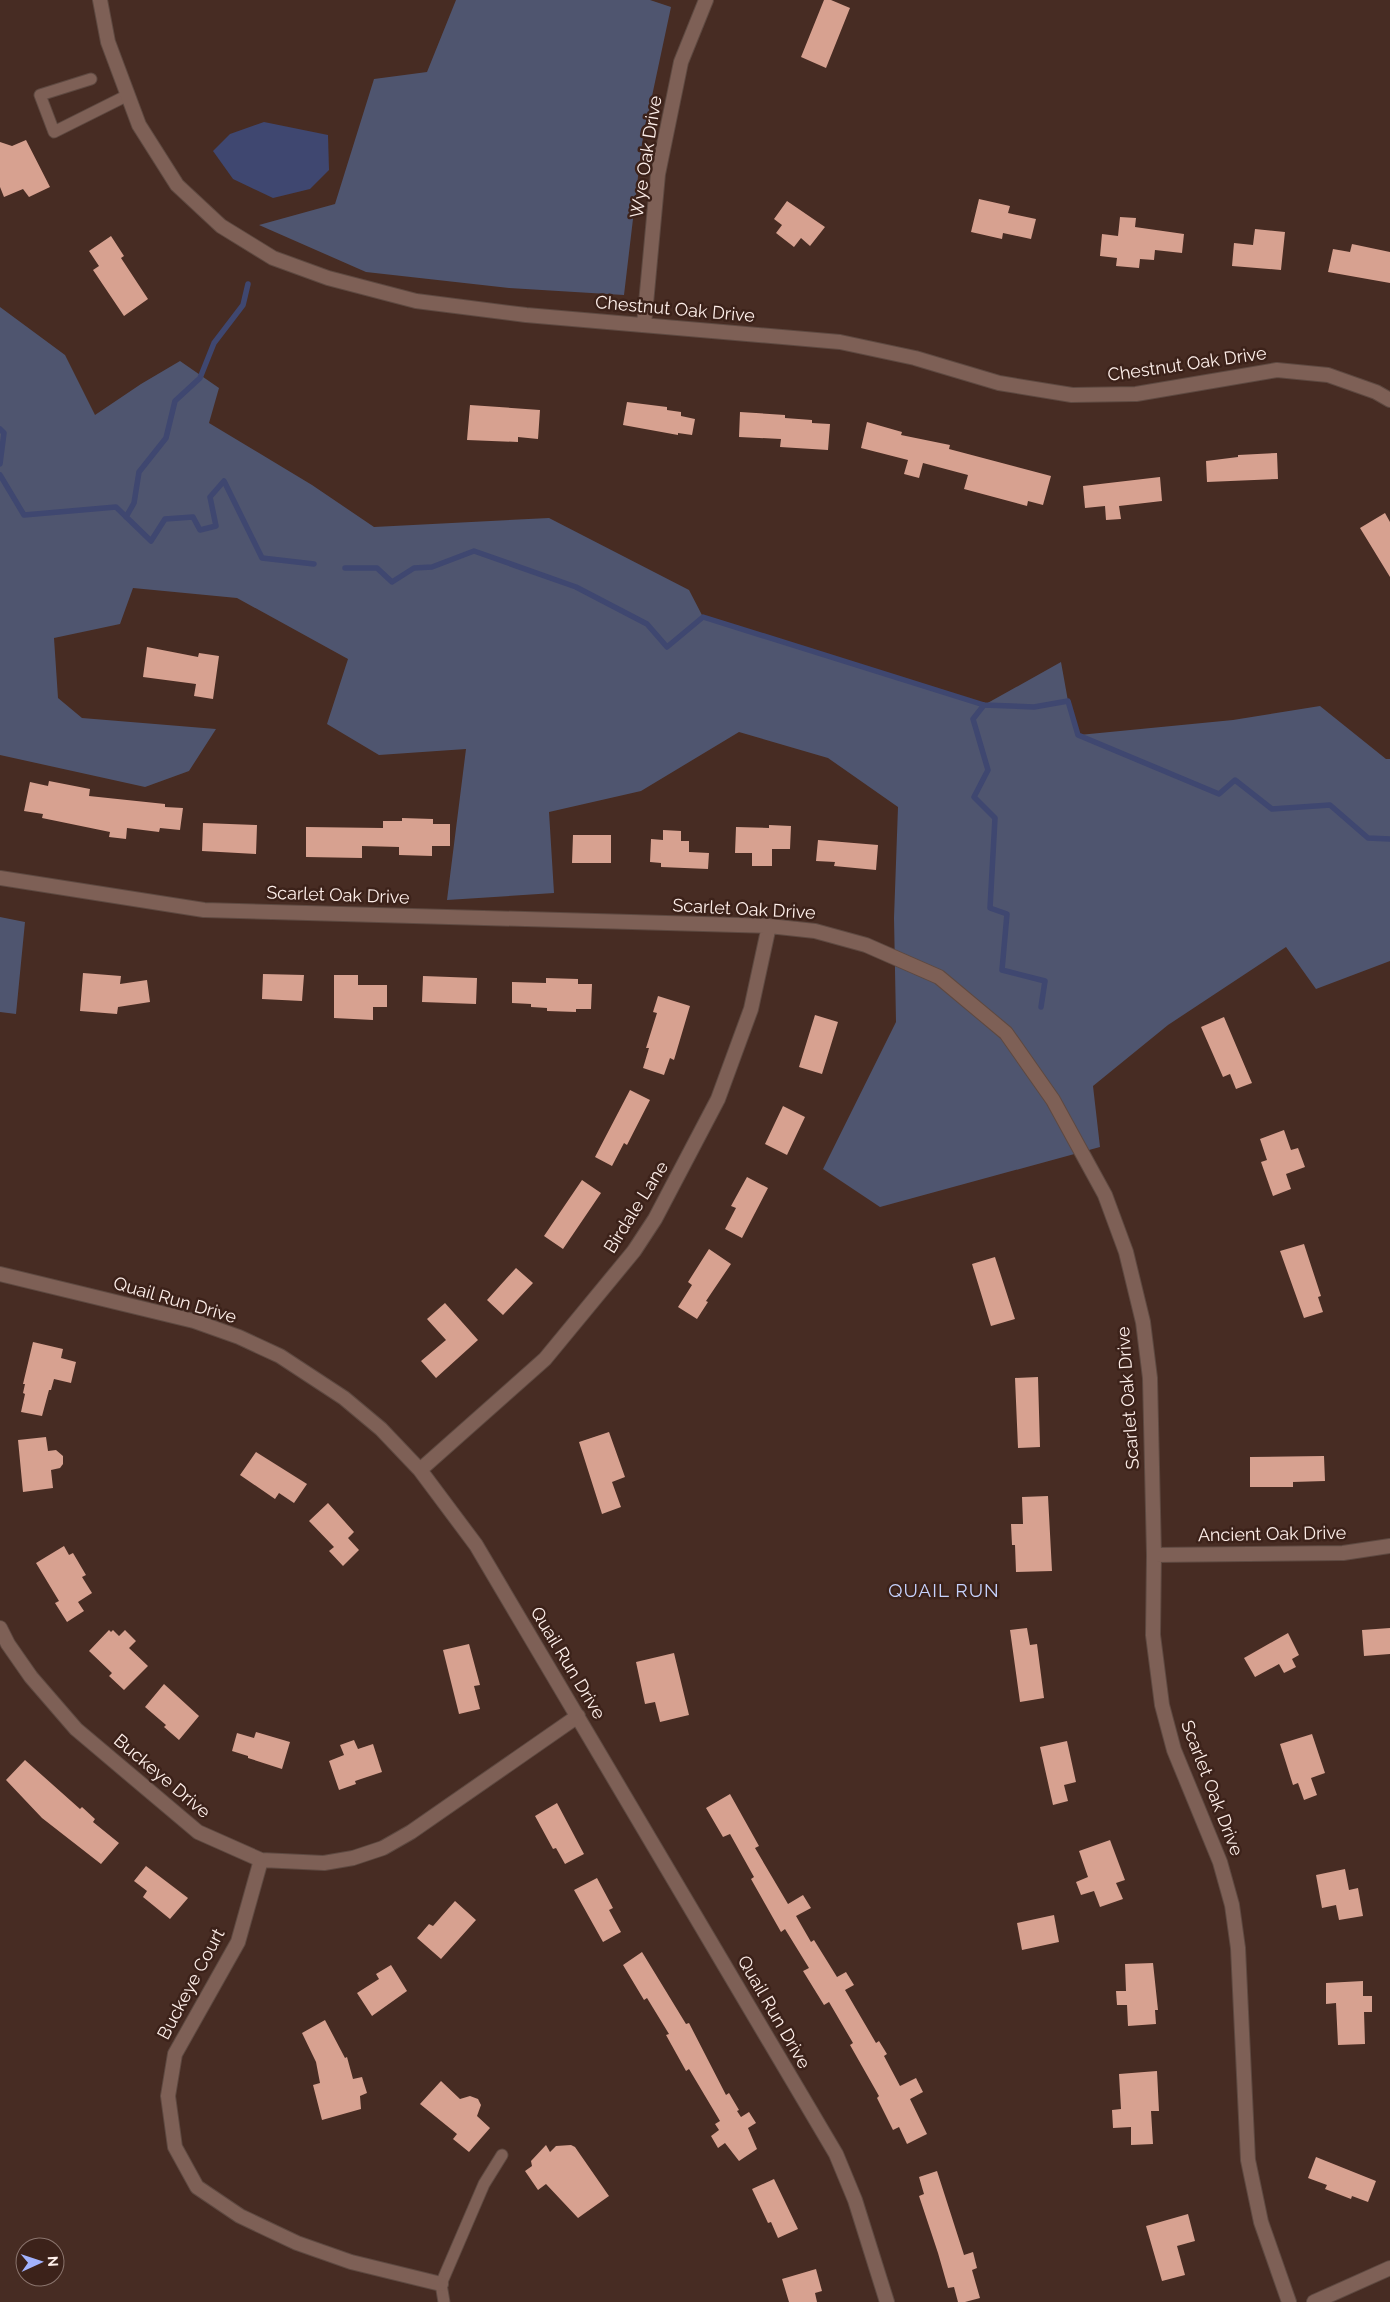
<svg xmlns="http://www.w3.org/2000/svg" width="1390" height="2302" font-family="Raleway,sans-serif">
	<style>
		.green { fill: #4f556f }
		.water { fill: #3f4770 }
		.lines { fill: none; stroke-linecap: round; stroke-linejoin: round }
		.stream { stroke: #3f4770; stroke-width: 5.5 }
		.building { fill: #d7a190 }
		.service-casing { stroke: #5e4941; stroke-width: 13 }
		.minor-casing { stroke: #5e4941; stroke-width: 16 }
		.tertiary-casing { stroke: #5e4941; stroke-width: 16 }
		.service { stroke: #7e6056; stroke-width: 11 }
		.minor { stroke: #7e6056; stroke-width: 14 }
		.tertiary { stroke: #7e6056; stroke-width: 14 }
		.labels { text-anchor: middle; stroke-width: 5; stroke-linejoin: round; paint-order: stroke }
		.street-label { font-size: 18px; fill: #feefea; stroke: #3c221a }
		.neighbourhood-label { font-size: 19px; letter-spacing: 1px; fill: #c6d1fb; stroke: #3c221a }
	</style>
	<rect width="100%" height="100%" fill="#472c23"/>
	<path class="green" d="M456 0H650L671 7 642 143 624 295 509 288 366 272 259 225 335 204 374 79 427 72Z
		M0 307 65 355 95 415 141 384 180 361 219 388 209 423 312 485 374 527 549 518 689 590 703 617 984 705 1061 662 1068 701 1079 735 1233 720 1320 706 1386 759H1390V961L1316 989 1286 947 1168 1025 1093 1086 1100 1147 880 1207 823 1169 896 1022 894 918 898 807 828 758 739 732 641 791 549 812 554 893 447 900 466 749 379 755 327 724 348 659 237 598 133 588 120 624 54 638 58 698 82 718 216 729 189 771 145 787 0 755Z
		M0 917 25 922 16 1014 0 1012Z"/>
	<path class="water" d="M264 122 328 135 329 170 310 189 273 198 233 179 213 151 230 134Z"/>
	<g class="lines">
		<path class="stream" d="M0 429 4 433 0 464
			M0 475 24 515 116 507 151 541 165 519 193 517 200 530 216 526 210 497 224 481 262 558 314 564
			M126 517 134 503 139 472 166 438 175 401 200 378 214 343 243 305 248 284
			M345 568H377L392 582 414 568 432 567 474 551 576 587 647 624 667 647 703 617 984 705 1034 707 1068 701 1078 735 1219 794 1235 780 1272 809 1330 805 1368 838 1390 839
			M984 705 973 719 988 770 974 797 995 818 990 908 1007 914 1002 970 1045 981 1041 1007"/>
	</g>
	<path class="building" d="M824 0H831L850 8 826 68 801 57Z
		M26 140 50 187 29 197 23 189 4 197 0 187V142L12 146Z
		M979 199 1010 206 1008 213 1036 219 1031 239 1003 233 1002 239 971 232Z
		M787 201 825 227 810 246 801 238 794 247 776 233 782 225 774 219Z
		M1120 217 1136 218 1135 227 1184 234 1182 253 1155 250 1154 260 1140 259 1139 268 1116 266 1117 258 1100 256 1102 234 1118 236Z
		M1255 229 1285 232 1281 270 1232 266 1234 243 1253 245Z
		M111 236 124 256 121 258 148 299 124 316 93 270 99 266 89 251Z
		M1352 244 1390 252V283L1328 272 1333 249 1350 252Z
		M627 402 667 407V410L681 412V416L695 419 692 435 678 433V435L623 425Z
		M470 405 540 410 538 439 518 437V442L467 440Z
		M740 412 785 415V418L812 420V423L830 424 828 450 780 447 781 439 739 437Z
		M867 422 902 432 901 435 950 445 949 449 1051 476 1043 505 1028 501 1027 506 964 489 968 475 923 463 919 478 904 474 908 460 861 448Z
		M1277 453 1278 479 1207 482 1206 461 1238 457V455Z
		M1160 477 1162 501 1119 506 1121 519 1106 520 1105 506 1085 508 1083 486Z
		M1385 513 1390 522V577L1360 528Z
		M147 647 198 657 199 653 219 656 213 699 194 696 196 684 143 677Z
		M49 781 90 789 89 796 165 804V807L183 808 180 830 160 828 159 832 127 828 126 839 109 837 110 832 42 818 43 814 24 811 30 782 48 786Z
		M402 818 433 819V824H450V846H432V856L399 855V847L362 846V858L306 857V827L383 828V821H402Z
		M203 823 257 825 256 854 202 851Z
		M769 825 791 826 790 849H772V866H752V853H735L736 827 769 828Z
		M663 830 681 831V841H689V852L709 853 708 869 661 867V863L650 862 651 839 663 840Z
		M573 835H611V863H572Z
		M818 840 878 845 876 870 834 866 835 862 816 861Z
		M83 973 121 976 120 984 147 980 150 1002 118 1007 117 1014 80 1011Z
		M263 974 304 975 302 1001 262 999Z
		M334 975H358V985H387V1007H373V1020L334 1018Z
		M423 976 477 978 476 1004 422 1002Z
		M546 978 578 979V984H592L591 1009H576V1012L547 1011V1008L531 1007V1004L512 1003V982L546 983Z
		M658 996 690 1006 674 1060 670 1058 664 1075 643 1068 649 1048H646L657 1013 653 1012Z
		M815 1015 838 1022 822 1074 799 1067Z
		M1224 1017 1252 1083 1236 1089 1230 1074 1223 1077 1201 1027Z
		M630 1090 650 1100 627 1145 624 1143 612 1166 595 1157Z
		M783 1106 805 1117 787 1155 765 1144Z
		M1284 1130 1291 1150 1298 1148 1305 1167 1286 1174 1291 1189 1273 1196 1261 1162 1267 1160 1260 1139Z
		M747 1177 768 1188 742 1238 725 1229 736 1208 731 1206Z
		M582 1180 601 1193 563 1249 544 1236Z
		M1304 1244 1321 1296 1318 1297 1323 1312 1304 1318 1280 1251Z
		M709 1249 731 1264 706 1301 708 1302 697 1319 678 1307 692 1285 688 1282Z
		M995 1257 1015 1319 991 1326 972 1264Z
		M516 1268 533 1283 503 1315 487 1300Z
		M445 1303 478 1340 436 1378 421 1361 446 1340 427 1319Z
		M33 1342 63 1349 61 1358 76 1362 71 1383 54 1379 51 1390H49L42 1416 21 1412 25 1394 23 1393 25 1384H23Z
		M1038 1377 1040 1447 1018 1448 1015 1378Z
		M609 1432 625 1477 612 1482 621 1507 602 1514 579 1442Z
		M46 1437 48 1451 56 1450 63 1456V1464L60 1468 51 1470 53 1488 23 1492 18 1440Z
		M256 1452 307 1484 294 1503 279 1493 275 1499 240 1475Z
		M1324 1456 1325 1481 1293 1482V1487H1250V1457Z
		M1048 1496 1052 1571 1016 1572 1015 1545H1012L1011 1524H1023L1022 1497Z
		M328 1503 354 1532 348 1538 359 1550 343 1566 329 1551 334 1547 309 1521Z
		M64 1546 69 1555 73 1553 86 1575 82 1577 92 1593 78 1602 84 1611 67 1622 55 1603 59 1601 36 1563Z
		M1027 1628 1030 1645 1037 1644 1044 1698 1020 1702 1010 1630Z
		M1390 1628V1654L1364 1656 1362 1630Z
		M109 1630 111 1632 113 1630 119 1636 125 1630 136 1641 129 1648 148 1666 124 1690 109 1676 112 1673 89 1651Z
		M1288 1633 1299 1655 1292 1659 1296 1667 1284 1673 1279 1664 1255 1677 1244 1658Z
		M469 1644 480 1685 474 1686 480 1709 459 1714 443 1650Z
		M674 1653 689 1715 660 1722 655 1702 645 1704 636 1662Z
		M164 1684 199 1716 179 1740 164 1727 166 1725 145 1707Z
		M256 1732 290 1742 282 1769 248 1758V1756L232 1751 237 1733 254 1738Z
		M1312 1734 1325 1773 1311 1778 1317 1795 1304 1800 1298 1783 1293 1785 1280 1744Z
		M354 1740 358 1749 373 1744 382 1772 355 1781 356 1784 339 1790 329 1761 344 1755 340 1745Z
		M1067 1741 1076 1782 1064 1785 1068 1801 1053 1805 1040 1747Z
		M25 1760 80 1809 82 1807 95 1819 93 1822 119 1843 101 1864 42 1818 6 1780Z
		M730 1794 759 1846 755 1848 788 1904 803 1895 811 1908 796 1916 811 1942 814 1940 837 1977 846 1972 854 1985 845 1990 876 2043 879 2041 887 2054 884 2056 900 2086 916 2078 923 2092 910 2099 927 2134 907 2144 899 2127 893 2130 877 2098 879 2096 850 2045 853 2043 829 2002 824 2005 803 1971 809 1968 785 1929 781 1932 751 1879 754 1877 730 1834 723 1837 706 1808Z
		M557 1803 584 1854 565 1864 556 1848 553 1849 535 1816Z
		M1110 1840 1125 1880 1116 1883 1123 1899 1100 1907 1094 1891 1081 1895 1076 1882 1088 1877 1079 1851Z
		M146 1866 188 1898 170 1919 143 1897 147 1891 134 1881Z
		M1345 1869 1349 1890 1358 1888 1363 1916 1339 1920 1336 1905 1322 1908 1316 1875Z
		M597 1878 613 1908 609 1910 621 1932 603 1942 574 1890Z
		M455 1901 476 1920 441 1959 417 1938 429 1924 433 1926Z
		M1054 1915 1059 1942 1022 1950 1017 1923Z
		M642 1952 686 2024 689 2023 726 2095 729 2093 739 2110 737 2111 741 2117 749 2112 756 2123 748 2128 757 2149 739 2161 725 2143 718 2148 711 2136 719 2130 715 2124 720 2121 689 2069 686 2071 666 2035 669 2034 647 1998 644 2000 623 1965Z
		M1153 1963 1158 2010H1155L1156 2024 1128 2026 1127 2005H1117L1116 1991H1126L1125 1964Z
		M391 1965 407 1991 372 2016 357 1993 379 1979 376 1974Z
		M1363 1981V1996H1372V2012H1364L1365 2044 1338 2045 1336 2003 1326 2004V1983Z
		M325 2020 345 2058 347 2057 353 2079 362 2077 367 2093 360 2096 361 2109 322 2120 313 2085 320 2083 316 2062 302 2033Z
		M1157 2071 1159 2111H1151L1153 2144 1131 2145V2127L1113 2128 1112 2110 1121 2109 1119 2074Z
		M441 2081 460 2099 470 2096 478 2099 481 2105 477 2116 490 2128 469 2152 453 2139 457 2134 420 2104Z
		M546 2145 550 2152 556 2146 571 2145 575 2147 609 2196 578 2218 546 2184 538 2190 525 2171 532 2166 531 2161Z
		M1316 2157 1376 2181 1368 2202 1352 2196 1351 2199 1325 2189 1327 2185 1308 2178Z
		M937 2171 964 2255 973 2252 977 2268 972 2270 980 2298 965 2302H958L954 2287 948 2288 938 2253 919 2196 924 2194 919 2177Z
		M774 2179 798 2229 778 2238 771 2222 768 2223 752 2189Z
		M1188 2214 1195 2241 1177 2246 1185 2275 1162 2281 1146 2226Z
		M816 2269 822 2291 815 2293 817 2302H789L782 2279Z"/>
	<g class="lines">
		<g class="service-casing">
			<path id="service" d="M91 79 40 95 54 132 128 95
				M444 2302 441 2284 484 2184 502 2155"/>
		</g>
		<g class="minor-casing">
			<path id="minor" d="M100 0 108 42 139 125 177 185 221 226 273 258 328 278 416 301 526 315 840 342 915 358 999 383 1072 395 1136 394 1277 370 1328 375 1376 392 1390 400
				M644 325 658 174 681 62 706 0
				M0 878 204 910 769 926 815 931 866 945 939 977 1006 1033 1053 1100 1105 1195 1126 1252 1143 1322 1150 1378 1154 1555 1153 1635 1162 1705 1174 1750 1220 1862 1232 1905 1238 1948 1248 2160 1261 2222 1289 2302
				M0 1274 194 1321 239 1337 280 1356 344 1398 381 1429 420 1470 476 1545 836 2154 855 2200 887 2302
				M420 1470 545 1359 634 1251 655 1219 718 1099 751 1009 769 926
				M1154 1555 1343 1553 1390 1546
				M0 1628 8 1644 31 1677 76 1729 198 1832 261 1860 324 1863 353 1858 383 1848 411 1832 578 1716
				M261 1860 238 1942 175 2054 168 2096 175 2147 197 2187 240 2216 297 2243 351 2262 441 2284"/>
		</g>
		<g class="tertiary-casing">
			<path id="tertiary" d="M1314 2302 1390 2268"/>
		</g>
		<use href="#service" class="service"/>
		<use href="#minor" class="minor"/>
		<use href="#tertiary" class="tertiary"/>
	</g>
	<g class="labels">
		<g class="street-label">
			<text transform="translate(646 157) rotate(-81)" y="6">Wye Oak Drive</text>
			<text transform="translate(675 309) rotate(5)" y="6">Chestnut Oak Drive</text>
			<text transform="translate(1187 364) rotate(-8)" y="6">Chestnut Oak Drive</text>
			<text transform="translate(338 895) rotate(2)" y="6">Scarlet Oak Drive</text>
			<text transform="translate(744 909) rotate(3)" y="6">Scarlet Oak Drive</text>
			<text transform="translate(636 1207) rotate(-58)" y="6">Birdale Lane</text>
			<text transform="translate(175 1300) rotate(16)" y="6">Quail Run Drive</text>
			<text transform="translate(1128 1398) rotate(-94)" y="6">Scarlet Oak Drive</text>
			<text transform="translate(1272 1534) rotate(-1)" y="6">Ancient Oak Drive</text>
			<text transform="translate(568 1663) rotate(59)" y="6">Quail Run Drive</text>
			<text transform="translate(162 1776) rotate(40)" y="6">Buckeye Drive</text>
			<text transform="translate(1212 1788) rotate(69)" y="6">Scarlet Oak Drive</text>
			<text transform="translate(191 1984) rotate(-62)" y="6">Buckeye Court</text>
			<text transform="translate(774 2012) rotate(60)" y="6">Quail Run Drive</text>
		</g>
		<g class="neighbourhood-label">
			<text x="944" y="1597">QUAIL RUN</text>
		</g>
	</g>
	<g transform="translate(40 2262) rotate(87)"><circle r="24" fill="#3c221a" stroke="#8a746d"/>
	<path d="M0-4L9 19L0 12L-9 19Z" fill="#a2b2fd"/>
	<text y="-8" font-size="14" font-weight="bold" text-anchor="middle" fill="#feefea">N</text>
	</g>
</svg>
